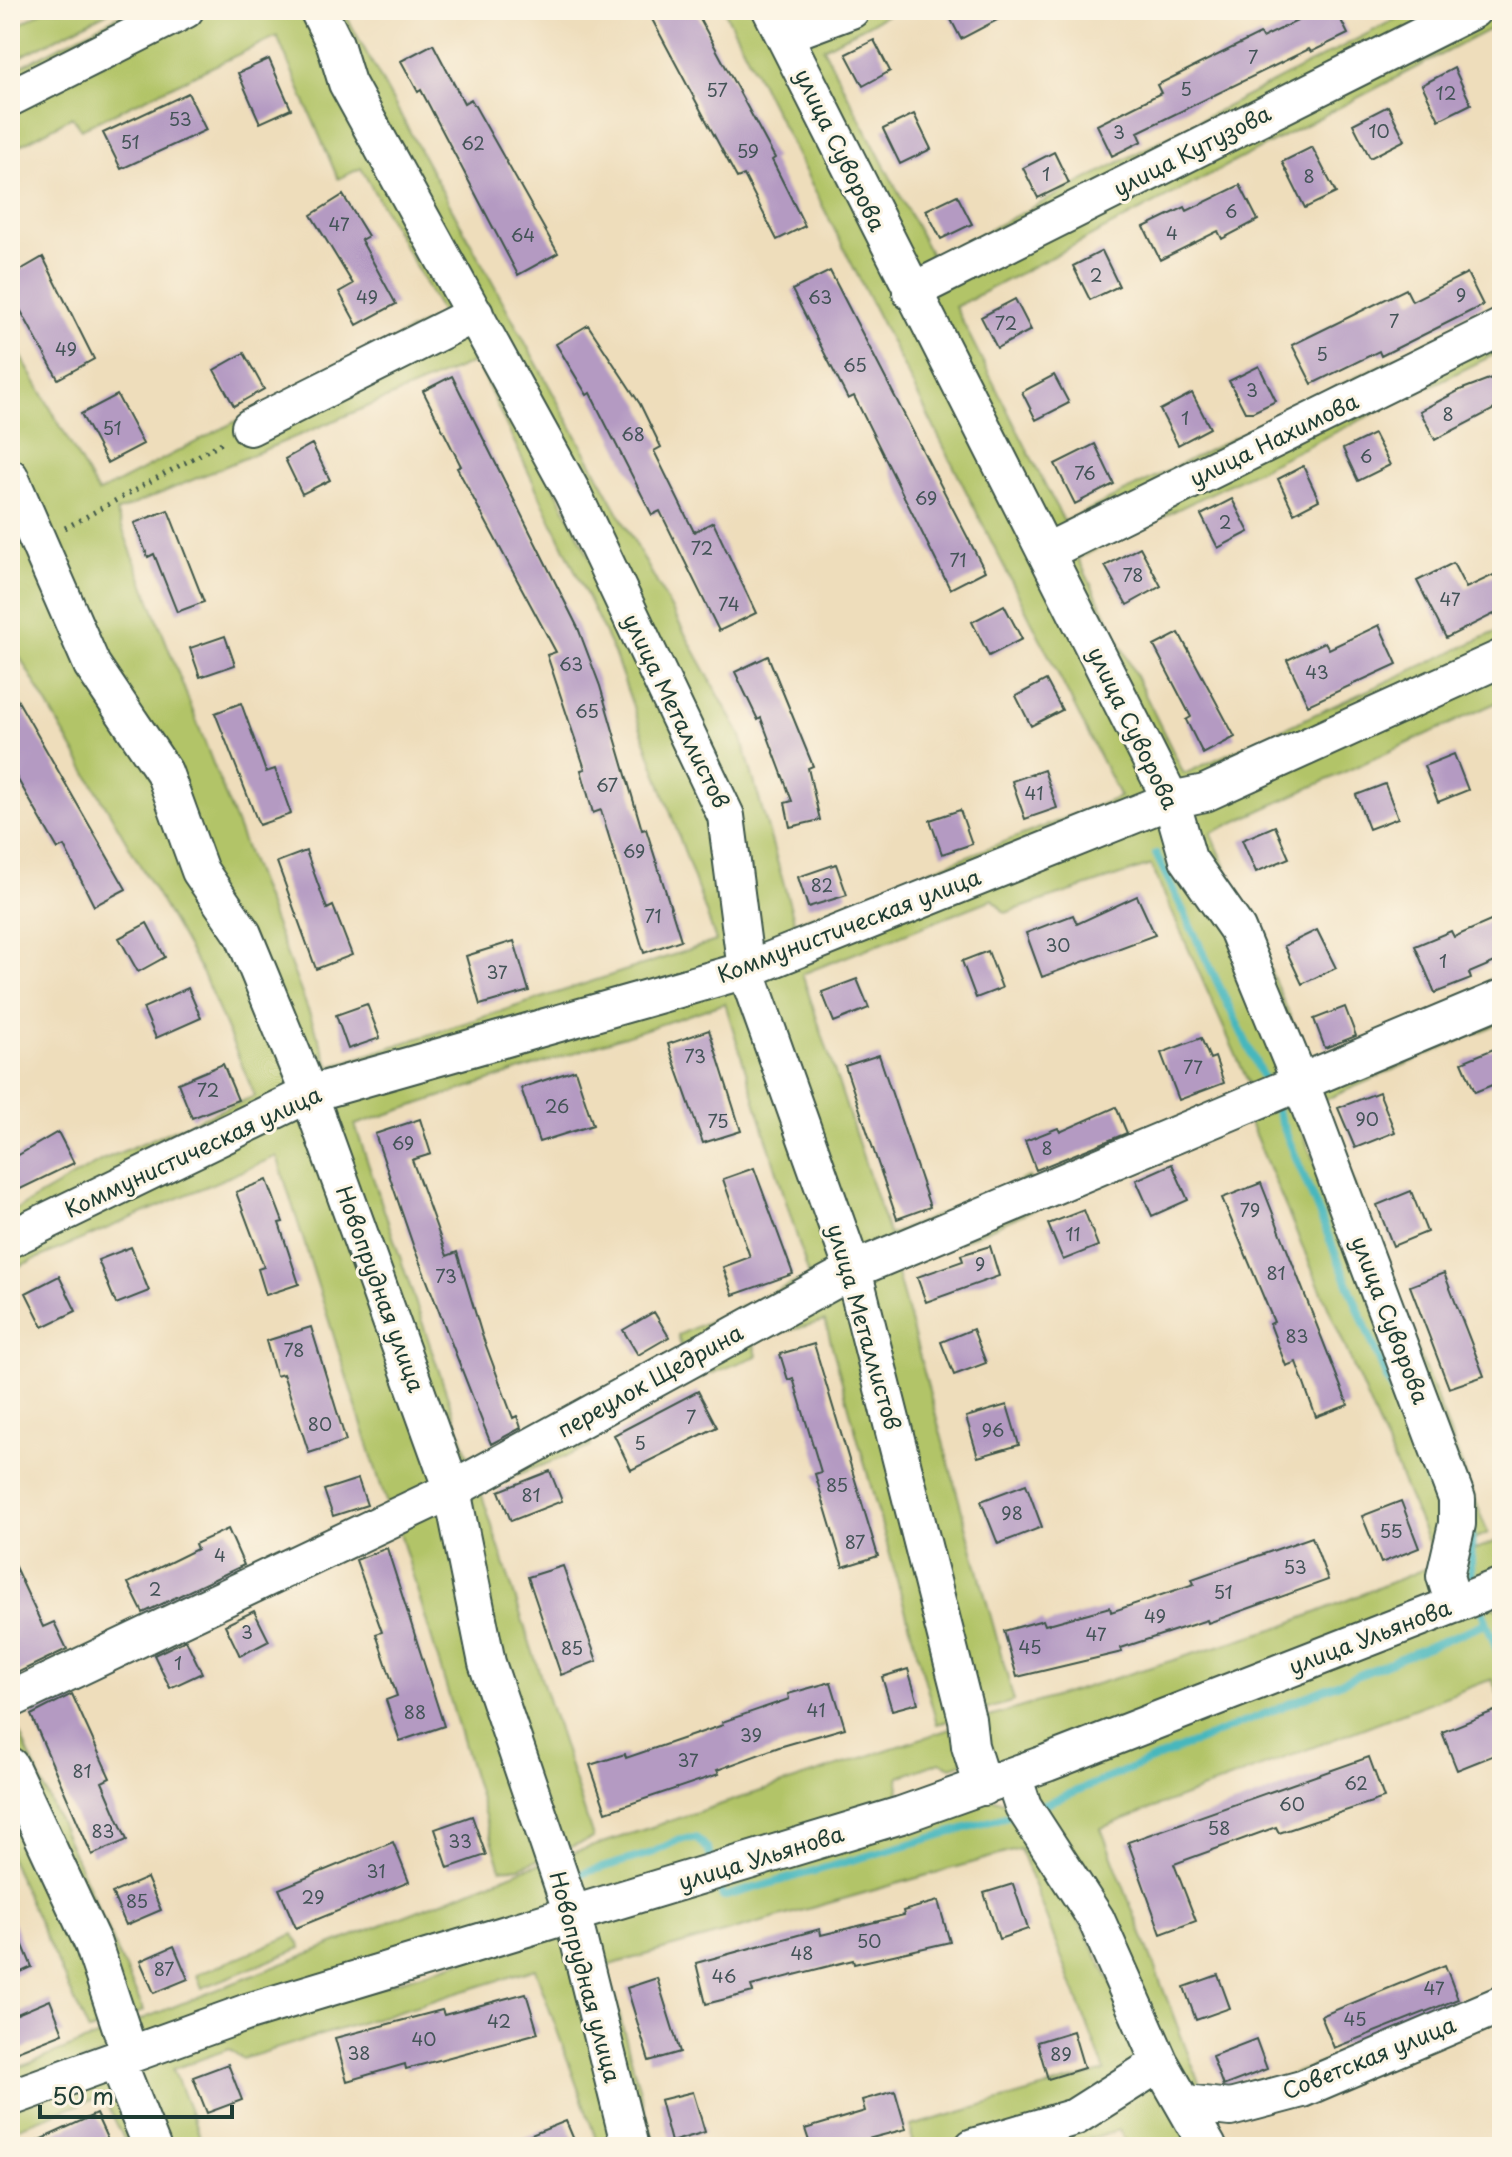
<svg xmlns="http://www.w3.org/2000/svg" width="1512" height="2157" font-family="'Playpen Sans',sans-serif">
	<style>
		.green { fill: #b2c467; stroke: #68804e; stroke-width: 2; fill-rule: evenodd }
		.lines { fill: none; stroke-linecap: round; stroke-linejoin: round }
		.stream { stroke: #47b7bd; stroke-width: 8 }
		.building { fill: #b49ac2 }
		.minor-casing { stroke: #3e5548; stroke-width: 40 }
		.path { stroke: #3e5548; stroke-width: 5; stroke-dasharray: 2 6; stroke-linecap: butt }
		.minor { stroke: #fff; stroke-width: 36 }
		.labels { text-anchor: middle; stroke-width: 6; stroke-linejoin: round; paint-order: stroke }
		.number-label { font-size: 18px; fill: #445458 }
		.street-label { font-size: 22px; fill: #1f3d34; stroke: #fcf5e5 }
	</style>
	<rect width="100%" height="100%" fill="#fcf5e5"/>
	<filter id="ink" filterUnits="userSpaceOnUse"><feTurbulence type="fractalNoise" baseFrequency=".0125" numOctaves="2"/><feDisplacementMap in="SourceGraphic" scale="16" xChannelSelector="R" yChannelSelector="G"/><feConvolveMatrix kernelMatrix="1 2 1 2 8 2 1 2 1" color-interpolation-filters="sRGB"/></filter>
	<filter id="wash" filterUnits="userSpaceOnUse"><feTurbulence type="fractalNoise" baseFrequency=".006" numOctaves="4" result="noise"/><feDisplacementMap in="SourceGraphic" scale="32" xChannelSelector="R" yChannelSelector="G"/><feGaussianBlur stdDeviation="1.8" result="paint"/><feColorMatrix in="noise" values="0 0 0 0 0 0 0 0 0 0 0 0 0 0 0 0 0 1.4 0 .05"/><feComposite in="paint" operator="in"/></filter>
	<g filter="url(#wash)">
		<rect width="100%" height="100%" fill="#edb"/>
		<path class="green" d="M45 10H112L10 62V30Z
			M130 10H161L10 86V72Z
			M210 10H308L471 321 721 819 739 958 311 1087 97 662 10 456V336L98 493 442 314 361 168 338 179 277 36 81 129 72 117 10 151V110ZM476 361 614 653 716 941 330 1067 116 512Z
			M326 10H343L741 736 795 923 1120 797 724 10H762L1161 798 756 959 734 814Z
			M864 10H896L823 48 933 259 1413 10H1460L915 284 792 38Z
			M1489 10H1502V23L955 307 1064 522 1502 305V323L1050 545 920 294Z
			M1502 332V351L1078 558 1184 774 1502 629V649L1175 792 1054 553Z
			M10 498 237 937 300 1092 10 1233V1213L102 1160 255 1096 204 976 10 640Z
			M1502 665V700L1211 833 1311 1065 1304 1076 1180 805Z
			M1165 806 1230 930 1290 1077 857 1264 762 973ZM1151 865 1252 1091 1033 1185 1029 1177 889 1235 802 974 993 899 1005 913Z
			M732 981 846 1269 682 1352 678 1335 809 1276 725 1003 355 1125 471 1465 455 1482 316 1100Z
			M1502 1005V1022L1322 1101 1488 1533 1457 1546 1308 1089Z
			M1287 1094 1450 1499 1434 1556 1247 1116 896 1270 1014 1701 975 1713 860 1272Z
			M306 1105 446 1487 388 1508 277 1156 10 1270V1246Z
			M848 1276 958 1718 937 1724 825 1321 753 1340 757 1356 645 1399 599 1424 590 1447 480 1489 593 1838 520 1867 501 1869 399 1530 457 1493Z
			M1502 1539V1575L1459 1591 1455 1557Z
			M1439 1563V1598L993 1770 974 1722 1283 1626Z
			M1489 1604 1502 1611V1705L1492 1679 1101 1828 1202 2090 1223 2101 1502 1993 1298 2084 1228 2103 1196 2099 1163 2058 1099 1914 1030 1805 1028 1793 1032 1780Z
			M10 1712 144 2011 124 2018 10 1755Z
			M959 1726 963 1763 951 1767 940 1762 899 1777 898 1804 136 2042 127 2025 521 1870Z
			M10 1778 110 2023 89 2032 10 1859Z
			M991 1798 1007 1803 1041 1847 1151 2060 1074 2112 954 2147H899L912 2143 911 2126 1105 2071 1020 1849 606 1966 655 2147H636L592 1920Z
			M557 1931 569 1946 621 2147H599L535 1969 243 2059 229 2049 173 2069 204 2147H160L130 2066Z
			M294 1934 301 1948 202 1988 197 1975Z
			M112 2031 117 2049 10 2088V2071Z
			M109 2072 144 2147H128L103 2096 10 2130V2108Z
			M1155 2072 1200 2147H1128L1119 2130 1061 2147H994Z"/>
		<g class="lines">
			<path class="stream" d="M1156 854 1268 1088
				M1274 1104 1439 1505 1447 1510
				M1471 1527C1473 1547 1468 1569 1474 1588
				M1480 1604 1502 1665
				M1035 1808 1486 1623
				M570 1877 652 1853 680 1839 696 1838 708 1849 712 1862
				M717 1878 723 1897 1019 1813"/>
		</g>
		<g id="blocks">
			<path class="building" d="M647 10H695L775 158 772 160 805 226 777 240 744 175 737 178Z
				M946 10H1016L961 39Z
				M1320 10H1336L1348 34 1311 52 1309 49 1138 132 1142 141 1112 156 1097 125 1161 93 1157 85 1260 34 1262 38Z
				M874 40 890 71 863 86 846 54Z
				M433 44 464 103 471 99 558 253 518 275 421 90 418 92 401 61Z
				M269 59 291 109 260 123 238 73Z
				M1454 68 1471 104 1439 120 1422 85Z
				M188 93 206 130 121 169 103 133Z
				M1388 106 1405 140 1370 158 1353 124Z
				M914 114 931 149 900 164 883 129Z
				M1312 147 1336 193 1305 208 1282 162Z
				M1054 152 1069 183 1038 198 1023 168Z
				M1240 185 1258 220 1222 239 1218 231 1160 260 1144 227 1185 207 1187 211Z
				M343 195 368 236 361 240 396 304 357 325 339 292 353 284 311 215Z
				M957 195 972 224 941 239 926 210Z
				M1102 251 1119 286 1090 300 1073 266Z
				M43 257 94 359 58 379 10 291V276Z
				M830 271 985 571 950 589 854 396 848 399 792 290Z
				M1467 273 1483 305 1381 356 1379 351 1312 384 1292 345 1406 289 1412 301Z
				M1015 299 1031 330 997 348 981 317Z
				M588 325 640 404 661 447 654 451 694 532 713 522 756 613 719 631 660 511 652 515 590 393 587 395 556 344Z
				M244 353 264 389 234 406 214 370Z
				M1259 366 1276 401 1253 412H1245L1229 381Z
				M1502 374V405L1435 440 1420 411 1460 390Z
				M1054 375 1069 403 1036 420 1022 392Z
				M452 376 578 628 600 686 642 830 646 829 681 940 644 953 601 810 593 813 581 770 585 769 547 655 556 652 457 468 461 466 423 391Z
				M1192 393 1210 428 1178 445 1160 410Z
				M117 395 143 444 107 463 81 414Z
				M1374 434 1390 465 1358 481 1343 449Z
				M312 444 330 480 302 494 285 459Z
				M1095 444 1114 484 1075 504 1055 464Z
				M1303 466 1319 500 1294 513 1278 479Z
				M1232 499 1249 532 1218 548 1201 515Z
				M168 510 204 602 177 612 154 554 148 557 134 523Z
				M1140 547 1161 586 1127 605 1105 566Z
				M1453 563 1466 588 1502 571V610L1446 638 1417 581Z
				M1004 605 1022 639 989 656 972 622Z
				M1379 625 1397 664 1308 705 1287 660 1325 642 1329 649Z
				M1179 633 1235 737 1203 754 1186 720 1191 717 1154 646Z
				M225 636 235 665 200 677 190 648Z
				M768 656 813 766 808 768 820 820 790 827 785 803 792 801 761 718 758 720 735 672Z
				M1046 680 1062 710 1031 726 1016 696Z
				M10 687 126 889 94 906 64 846 58 849 10 766Z
				M241 703 266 772 275 769 291 814 259 825 215 713Z
				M1454 754 1468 790 1438 802 1424 766Z
				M1044 770 1057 808 1025 819 1012 781Z
				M1385 784 1398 818 1369 829 1356 795Z
				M960 810 972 844 942 854 930 820Z
				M1275 826 1289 858 1256 872 1242 840Z
				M306 851 327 909 333 906 352 955 316 969 277 862Z
				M836 864 847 895 808 907 798 877Z
				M1137 896 1155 935 1042 977 1026 933 1073 915 1077 924Z
				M1502 916V959L1469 973 1471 979 1435 993 1415 946 1451 931 1454 937Z
				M147 923 165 957 138 972 119 938Z
				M1317 930 1336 968 1302 984 1284 946Z
				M514 941 529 991 480 1005 466 956Z
				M988 951 1002 988 976 998 962 961Z
				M857 979 869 1008 834 1022 822 992Z
				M188 988 201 1018 156 1038 143 1008Z
				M367 1004 380 1038 348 1049 336 1015Z
				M1345 1007 1356 1036 1325 1048 1314 1019Z
				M709 1030 741 1131 703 1143 668 1044Z
				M1201 1038 1210 1059 1215 1057 1224 1083 1179 1100 1161 1053Z
				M1496 1048 1502 1063V1081L1475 1092 1462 1062Z
				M879 1055 930 1207 897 1219 845 1066Z
				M223 1064 238 1100 192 1118 178 1083Z
				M575 1070 593 1125 539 1142 521 1088Z
				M1379 1092 1395 1132 1355 1148 1338 1108Z
				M1116 1107 1127 1133 1036 1170 1025 1141 1058 1128 1060 1132Z
				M420 1119 431 1154 412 1160 447 1256 457 1252 482 1335 513 1418 517 1416 521 1428 491 1444 413 1245 375 1134Z
				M58 1132 74 1163 10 1194V1160Z
				M1172 1164 1188 1200 1152 1216 1136 1180Z
				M754 1168 793 1274 733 1295 723 1267 750 1257 723 1179Z
				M267 1180 283 1222 279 1223 299 1284 266 1295 258 1269 264 1267 236 1192Z
				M1261 1183 1348 1405 1316 1417 1296 1362 1286 1366 1270 1324 1274 1322 1222 1198Z
				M1411 1191 1427 1232 1393 1246 1377 1205Z
				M1084 1210 1098 1246 1063 1260 1048 1224Z
				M990 1246 999 1276 926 1302 917 1277 963 1261 961 1255Z
				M131 1247 149 1291 116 1304 98 1260Z
				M1444 1273 1484 1376 1449 1388 1410 1286Z
				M59 1276 76 1311 43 1327 26 1293Z
				M654 1312 669 1337 638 1355 623 1330Z
				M311 1327 346 1441 309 1453 283 1374 276 1376 266 1341Z
				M973 1329 986 1363 954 1375 941 1342Z
				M814 1344 878 1556 843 1567 815 1474 821 1472 793 1378 788 1380 780 1354Z
				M698 1391 717 1427 631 1470 614 1435Z
				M1007 1405 1019 1445 978 1457 966 1417Z
				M550 1471 562 1501 511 1521 499 1491Z
				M358 1479 367 1505 333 1516 324 1490Z
				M1026 1484 1042 1527 998 1544 981 1501Z
				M1401 1501 1419 1548 1381 1563 1362 1516Z
				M228 1529 244 1565 143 1613 128 1583 197 1549 195 1544Z
				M1312 1537 1328 1580 1208 1623 1207 1620 1121 1648 1122 1652 1017 1677 1004 1631 1043 1620 1045 1625 1110 1607 1111 1612 1194 1584 1192 1579Z
				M387 1548 444 1726 400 1741 386 1700 397 1696 376 1634 382 1632 356 1560Z
				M10 1556 43 1627 54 1622 67 1649 17 1673 10 1658Z
				M563 1566 597 1661 561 1675 528 1577Z
				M254 1611 269 1641 240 1656 225 1625Z
				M186 1640 202 1673 170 1688 154 1655Z
				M908 1669 918 1703 892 1710 882 1677Z
				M831 1682 845 1728 779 1747 717 1770 719 1774 606 1812 590 1765 625 1754 626 1758 723 1725 722 1722 789 1699 788 1694Z
				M72 1694 110 1778 102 1782 127 1840 92 1855 31 1715Z
				M1494 1711 1502 1733V1752L1457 1770 1442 1732Z
				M1369 1757 1384 1798 1279 1833 1276 1827 1174 1864 1196 1921 1161 1934 1128 1842Z
				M472 1816 486 1855 448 1868 435 1829Z
				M393 1842 409 1882 296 1928 279 1889Z
				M147 1878 161 1910 126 1925 112 1893Z
				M1013 1884 1028 1929 999 1939 984 1893Z
				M938 1901 950 1942 854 1964 853 1960 751 1986 753 1992 706 2004 696 1963 820 1929 821 1935 904 1915 903 1911Z
				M10 1914 32 1967 10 1977Z
				M174 1946 188 1979 154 1993 140 1961Z
				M1445 1965 1458 1999 1334 2048 1321 2016Z
				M1218 1975 1230 2008 1196 2020 1184 1987Z
				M657 1978 680 2052 649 2061 627 1988Z
				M526 1993 538 2033 406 2069 405 2064 347 2081 335 2038 442 2010 444 2015Z
				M50 2000 63 2033 15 2052 10 2040V2017Z
				M1073 2031 1084 2068 1048 2079 1037 2042Z
				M1256 2039 1267 2069 1223 2086 1212 2056Z
				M228 2064 242 2100 207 2113 193 2077Z
				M895 2091 906 2129 837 2147H811L805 2129 865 2111 862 2100Z
				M693 2092 705 2132 671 2142 660 2100Z
				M96 2114 111 2147H24Z
				M566 2121 577 2147H504V2146Z"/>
		</g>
	</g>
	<g filter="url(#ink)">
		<use href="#blocks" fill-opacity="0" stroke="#3e5548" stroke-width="2"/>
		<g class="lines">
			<g class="minor-casing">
				<path id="minor" d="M318 10 335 44 347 83 572 492 726 816 746 970 853 1270 967 1719 970 1746 983 1787
					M771 10 1171 800 1188 859 1237 929 1301 1084 1457 1499V1524L1445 1576 1454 1605
					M784 35 851 10
					M10 98 185 10
					M911 292 1473 10
					M250 427 475 314
					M10 477 92 665 164 772 200 871 243 934 309 1094 452 1490 487 1663 572 1913 630 2147
					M1046 552 1502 327
					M10 1239 309 1094 746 970 1171 800 1205 793 1502 658
					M10 1700 452 1490 853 1270 1502 998
					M10 1766 93 1944 130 2055
					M1013 1776 1023 1806 1096 1919 1160 2063 1208 2147
					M117 2060 152 2147
					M10 2098 248 2012 901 1815 1047 1763 1502 1586
					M1186 2103 1230 2108 1302 2089 1502 2004
					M973 2147 1075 2117 1160 2063"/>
			</g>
			<path class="path" d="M65 528 225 441"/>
			<use href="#minor" class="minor"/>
		</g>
	</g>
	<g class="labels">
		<g class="number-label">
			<text x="1253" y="64">7</text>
			<text x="1186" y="96">5</text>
			<text x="717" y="97">57</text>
			<text x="1446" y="100">12</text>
			<text x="180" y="126">53</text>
			<text x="1379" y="138">10</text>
			<text x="1119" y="139">3</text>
			<text x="130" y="149">51</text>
			<text x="473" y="150">62</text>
			<text x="748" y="158">59</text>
			<text x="1046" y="181">1</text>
			<text x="1309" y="183">8</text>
			<text x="1231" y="218">6</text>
			<text x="339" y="231">47</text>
			<text x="1172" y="240">4</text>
			<text x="523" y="242">64</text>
			<text x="1096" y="282">2</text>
			<text x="1461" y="302">9</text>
			<text x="367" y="304">49</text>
			<text x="820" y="304">63</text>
			<text x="1394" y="328">7</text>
			<text x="1006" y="330">72</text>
			<text x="66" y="356">49</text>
			<text x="1322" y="361">5</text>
			<text x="855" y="372">65</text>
			<text x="1252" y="397">3</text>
			<text x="1448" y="421">8</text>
			<text x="1185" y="425">1</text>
			<text x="112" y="435">51</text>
			<text x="633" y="441">68</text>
			<text x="1366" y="463">6</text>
			<text x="1085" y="480">76</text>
			<text x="926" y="505">69</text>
			<text x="1225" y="529">2</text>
			<text x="702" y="555">72</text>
			<text x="958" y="567">71</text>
			<text x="1133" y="582">78</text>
			<text x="1450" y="606">47</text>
			<text x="729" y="611">74</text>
			<text x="571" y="671">63</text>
			<text x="1317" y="679">43</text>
			<text x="587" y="718">65</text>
			<text x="607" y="792">67</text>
			<text x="1034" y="800">41</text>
			<text x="634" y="858">69</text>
			<text x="822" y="892">82</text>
			<text x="653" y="923">71</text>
			<text x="1058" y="952">30</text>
			<text x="1443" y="968">1</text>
			<text x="497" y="979">37</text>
			<text x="695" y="1063">73</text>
			<text x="1193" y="1074">77</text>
			<text x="208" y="1097">72</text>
			<text x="557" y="1113">26</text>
			<text x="1367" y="1126">90</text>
			<text x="718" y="1128">75</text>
			<text x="403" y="1150">69</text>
			<text x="1047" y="1155">8</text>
			<text x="1250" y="1217">79</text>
			<text x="1073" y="1241">11</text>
			<text x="980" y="1271">9</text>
			<text x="1276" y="1280">81</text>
			<text x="446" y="1283">73</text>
			<text x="1297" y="1343">83</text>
			<text x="294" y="1357">78</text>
			<text x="691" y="1424">7</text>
			<text x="320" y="1431">80</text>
			<text x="993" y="1437">96</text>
			<text x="640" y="1450">5</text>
			<text x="837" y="1492">85</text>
			<text x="531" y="1502">81</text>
			<text x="1012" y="1520">98</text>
			<text x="1391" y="1538">55</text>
			<text x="855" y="1549">87</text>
			<text x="220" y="1562">4</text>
			<text x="1295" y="1574">53</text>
			<text x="155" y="1596">2</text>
			<text x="1223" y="1599">51</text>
			<text x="1155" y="1623">49</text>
			<text x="247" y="1639">3</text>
			<text x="1096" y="1641">47</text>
			<text x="1030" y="1654">45</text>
			<text x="572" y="1655">85</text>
			<text x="178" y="1670">1</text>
			<text x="816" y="1717">41</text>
			<text x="415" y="1719">88</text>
			<text x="751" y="1742">39</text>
			<text x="688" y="1767">37</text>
			<text x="82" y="1778">81</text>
			<text x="1356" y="1790">62</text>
			<text x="1292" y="1811">60</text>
			<text x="1219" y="1835">58</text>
			<text x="103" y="1838">83</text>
			<text x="460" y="1848">33</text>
			<text x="376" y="1878">31</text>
			<text x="313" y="1904">29</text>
			<text x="137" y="1908">85</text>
			<text x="869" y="1948">50</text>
			<text x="802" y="1960">48</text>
			<text x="164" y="1976">87</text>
			<text x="724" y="1983">46</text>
			<text x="1434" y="1995">47</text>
			<text x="1355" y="2026">45</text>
			<text x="499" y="2028">42</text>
			<text x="424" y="2046">40</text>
			<text x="359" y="2060">38</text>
			<text x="1061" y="2061">89</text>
		</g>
		<g class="street-label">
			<text transform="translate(840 150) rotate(64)" y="8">улица Суворова</text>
			<text transform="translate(1192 151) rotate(-27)" y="8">улица Кутузова</text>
			<text transform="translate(1274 440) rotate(-26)" y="8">улица Нахимова</text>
			<text transform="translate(676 711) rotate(64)" y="8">улица Металлистов</text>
			<text transform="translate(1133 728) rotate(64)" y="8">улица Суворова</text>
			<text transform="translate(849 926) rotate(-21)" y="8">Коммунистическая улица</text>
			<text transform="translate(193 1152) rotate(-25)" y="8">Коммунистическая улица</text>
			<text transform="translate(380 1289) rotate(70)" y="8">Новопрудная улица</text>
			<text transform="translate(1390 1320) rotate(69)" y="8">улица Суворова</text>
			<text transform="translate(864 1327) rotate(74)" y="8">улица Металлистов</text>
			<text transform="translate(650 1381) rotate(-29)" y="8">переулок Щедрина</text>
			<text transform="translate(1370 1637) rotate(-21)" y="8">улица Ульянова</text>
			<text transform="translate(761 1858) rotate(-17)" y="8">улица Ульянова</text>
			<text transform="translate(585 1977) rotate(75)" y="8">Новопрудная улица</text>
			<text transform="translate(1369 2058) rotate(-22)" y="8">Советская улица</text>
		</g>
	</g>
	<rect width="1512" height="2157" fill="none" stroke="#fcf5e5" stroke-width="40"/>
	<path d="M40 2105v12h192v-12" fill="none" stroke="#1f3d34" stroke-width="4"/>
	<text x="52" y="2105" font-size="24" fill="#1f3d34" stroke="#fcf5e5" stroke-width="6" paint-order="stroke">50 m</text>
</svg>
